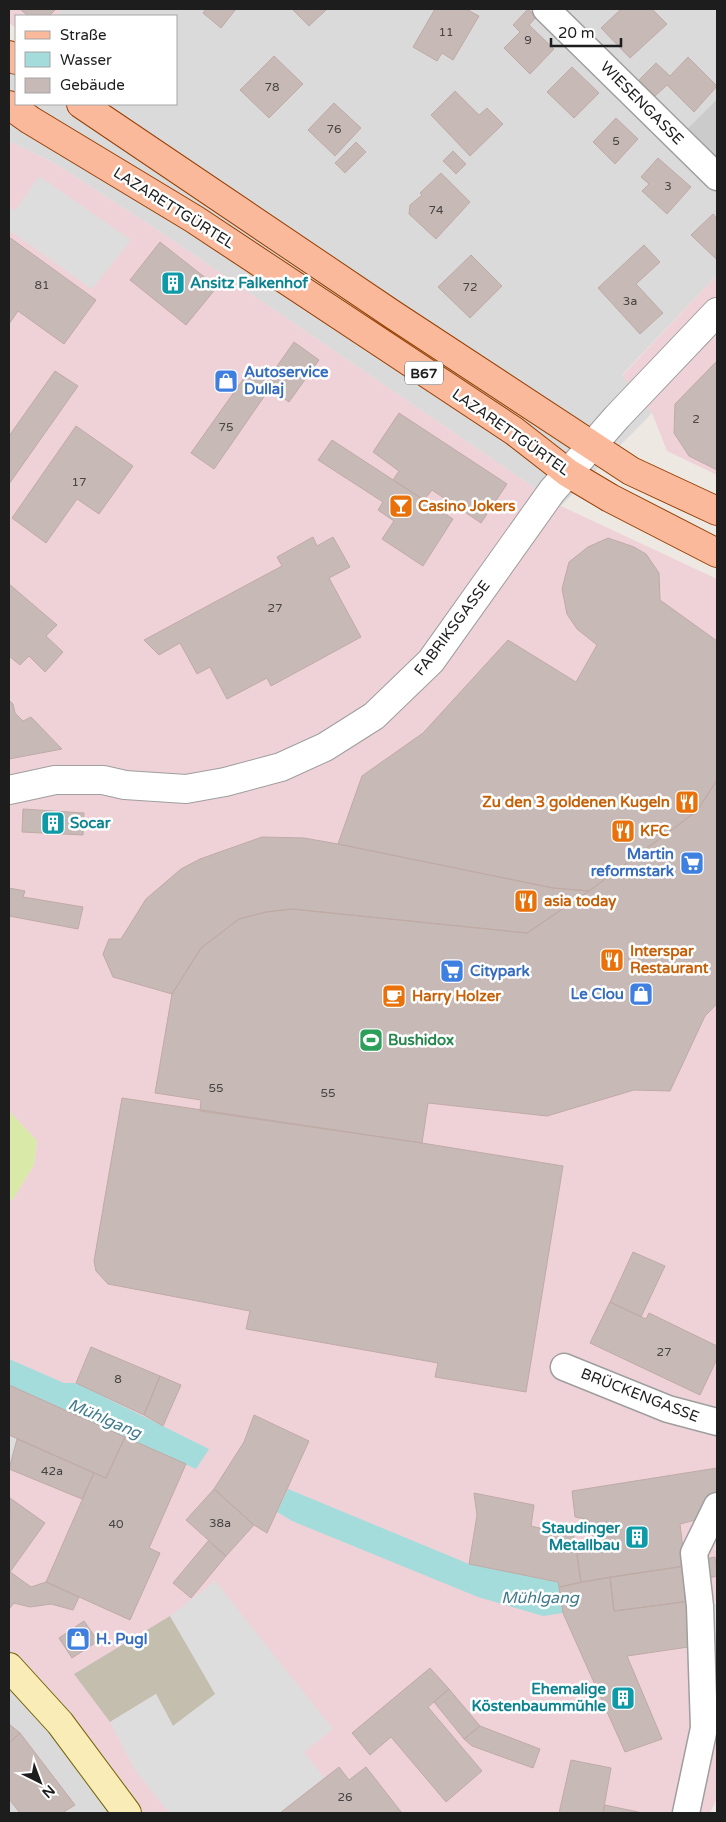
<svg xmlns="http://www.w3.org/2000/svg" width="726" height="1822" font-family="'Varela Round',sans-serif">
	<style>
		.residential { fill: #dbdada }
		.commercial { fill: #efd2d8 }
		.religious { fill: #cbcbcb }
		.construction { fill: #c3beae }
		.grass { fill: #d8e9a8 }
		.parking { fill: #ddd }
		.water { fill: #a3dcdb }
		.building { fill: #c6b9b6; stroke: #c0aaa5 }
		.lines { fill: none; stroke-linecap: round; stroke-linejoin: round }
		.minor-casing { stroke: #9e9e9e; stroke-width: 29 }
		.tertiary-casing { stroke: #9e9e9e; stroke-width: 30 }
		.secondary-casing { stroke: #736405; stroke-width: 30 }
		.primary-casing { stroke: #963f00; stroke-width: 30 }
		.minor { stroke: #fff; stroke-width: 26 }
		.tertiary { stroke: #fff; stroke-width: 28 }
		.secondary { stroke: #f9ecb6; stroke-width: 28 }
		.primary { stroke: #fbb99b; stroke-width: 28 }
		.labels { text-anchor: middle; stroke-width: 5; stroke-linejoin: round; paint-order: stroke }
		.number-label { font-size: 12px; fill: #474443 }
		.shield { fill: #fff; stroke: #616161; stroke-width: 1 }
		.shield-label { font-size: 14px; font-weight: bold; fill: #1d1d1d }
		.street-label { font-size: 15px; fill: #1d1d1d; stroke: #fff }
		.culture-label { font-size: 15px; font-weight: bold; fill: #0d838f; stroke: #fff; text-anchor: start }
		.shop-label { font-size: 15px; font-weight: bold; fill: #366cbe; stroke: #fff; text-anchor: start }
		.food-label { font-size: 15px; font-weight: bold; fill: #c56008; stroke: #fff; text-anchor: start }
		.leisure-label { font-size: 15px; font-weight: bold; fill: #27864d; stroke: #fff; text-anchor: start }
		.water-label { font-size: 16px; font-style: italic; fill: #3f7a8d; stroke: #fff }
	</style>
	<rect width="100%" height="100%" fill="#eee8e3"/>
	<path class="residential" d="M63 9H717V99L686 130 717 162V275L622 375 652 413 561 506 156 229 54 163 9 141V70L16 60V104H176V16H55Z
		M9 1667 127 1813H9Z"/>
	<path class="commercial" d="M9 9H63L55 16H16V28L9 23Z
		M9 141 54 163 156 229 561 506 717 579V1541L714 1550H717V1601L709 1605 717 1726V1798L710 1813H127L9 1667V1201L13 1199 34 1165 37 1141 9 1111Z
		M717 275V475L667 451 652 413 622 376Z"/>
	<path class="religious" d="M717 99V162L686 130Z"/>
	<path class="construction" d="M170 1616 216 1694 173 1726 156 1694 110 1722 74 1674Z"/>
	<path class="grass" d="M9 1111 37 1141 34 1165 13 1199 9 1201Z"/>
	<path class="parking" d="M39 176 131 240 92 289 9 230V207L15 211Z
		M9 1435 17 1439 9 1469Z
		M215 1581 333 1729 304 1752 324 1778 280 1813H169L135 1770 110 1722 156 1694 173 1726 215 1694 170 1616Z
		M717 1603V1726L709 1605Z"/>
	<path class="water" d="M9 1359 64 1383H76L209 1449 196 1469 9 1385Z
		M288 1489 469 1564 558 1582 563 1613 543 1616 478 1597 292 1521 277 1512Z"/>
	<path class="building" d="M20 9H56L49 16H28Z
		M206 9H236L221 28 203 13Z
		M292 9H327L309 26Z
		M435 9H466L479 16 453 60 442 53 437 61 413 47Z
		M528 9 536 17 529 25 554 49 530 74 504 48 520 32 513 25Z
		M621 9H652L667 24 630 58 601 28Z
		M274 56 303 84 269 118 240 90Z
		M688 57 717 86 694 112 667 85 655 96 639 80 656 63 670 76Z
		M572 67 599 93 574 118 547 92Z
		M455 91 479 115 487 108 503 124 470 156 431 115Z
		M334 103 361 128 335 156 308 130Z
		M616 118 638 139 615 164 593 142Z
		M356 142 366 152 345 173 335 163Z
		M453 151 466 164 456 174 443 161Z
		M658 158 691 187 667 214 642 191 649 184 641 177Z
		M441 173 470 202 436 239 409 214 410 205 422 195 420 193Z
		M713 214 717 218 716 259 691 235Z
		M9 237 96 300 64 344 18 311 9 324Z
		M160 242 217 287 186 325 130 280Z
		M644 245 660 262 636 284 663 313 640 334 598 288Z
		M471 255 502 286 470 318 438 287Z
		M294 342 319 360 289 402 270 388 214 469 191 453 249 371 266 382Z
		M717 361V470L689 456 674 433 675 404Z
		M55 371 78 386 9 484V436Z
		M399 413 507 484 481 523 432 490 424 500 393 480 399 471 373 452Z
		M76 426 133 466 99 514 77 499 46 543 12 518Z
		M332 440 453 519 423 566 382 539 394 521 378 510 383 502 318 460Z
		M313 537 317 546 333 537 350 567 329 578 361 637 271 686 267 678 227 699 210 667 197 674 180 643 159 655 144 640 282 566 277 557Z
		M608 538 634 547 646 554 659 573 660 600 717 641V780L697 811 589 891 553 888 338 844 362 776 423 733 508 640 576 682 597 645 577 629 567 614 562 589 569 562 588 547Z
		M9 584 57 625 46 636 63 652 45 672 29 656 20 665 9 656Z
		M9 700 13 704 15 713 23 721 31 717 62 749 9 759Z
		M717 780V1004L705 1016 670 1091 634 1090 547 1116 428 1103 422 1143 200 1111 201 1100 155 1093 172 994 201 948 239 919 266 912 292 909 527 933 589 891 697 811Z
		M23 809 84 813 83 835 22 832Z
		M262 837 304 838 338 844 553 888 589 891 527 933 292 909 266 912 239 919 201 948 172 994 113 977 103 954 109 939H121L146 899 181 869 200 859Z
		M9 888 25 891 23 897 83 907 78 929 9 916Z
		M122 1098 422 1143 563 1166 526 1392 435 1377 438 1363 246 1329 250 1311 108 1284 96 1271 94 1261Z
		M633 1252 665 1266 641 1317 610 1302Z
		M610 1302 646 1319 649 1313 717 1346V1359L700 1395 590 1343Z
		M91 1347 160 1376 144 1415 76 1383Z
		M160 1376 181 1385 163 1426 144 1415Z
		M9 1385 125 1437 106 1478 9 1435Z
		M254 1415 309 1441 267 1533 254 1525 214 1489 244 1442Z
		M125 1437 186 1464 149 1548 160 1553 130 1620 46 1582 94 1473 106 1478Z
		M17 1439 94 1473 82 1499 9 1469Z
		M717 1468V1498L703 1518 680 1524 685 1566 581 1582 577 1554 596 1550 589 1520 575 1517 572 1491Z
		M214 1489 254 1525 226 1556 186 1520Z
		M474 1493 534 1505 531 1526 574 1536 581 1582 559 1587 558 1582 469 1564 477 1515Z
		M10 1498 45 1523 10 1572 9 1571Z
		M208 1541 226 1556 191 1598 173 1583Z
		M715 1557 717 1576 702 1580 700 1560Z
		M685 1566 691 1601 614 1611 610 1577Z
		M9 1571 31 1587 46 1582 79 1597 73 1610 51 1604 30 1607 14 1603 9 1609Z
		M610 1577 614 1611 691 1601 695 1646 627 1656 662 1739 625 1752 563 1613 559 1587Z
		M84 1621 98 1641 72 1658 59 1638Z
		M430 1668 449 1689 428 1707 482 1771 446 1802 391 1737 370 1755 352 1733Z
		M449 1689 480 1726 464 1739 434 1702Z
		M9 1724 20 1733 9 1743Z
		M480 1726 540 1749 533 1768 472 1746 464 1739Z
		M20 1733 75 1805 62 1813H20L9 1799V1743Z
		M571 1760 611 1768 603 1813H559Z
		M339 1767 349 1780 366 1767 402 1813H280Z
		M605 1805 643 1813H603Z"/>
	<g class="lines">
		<g class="minor-casing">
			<path id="minor" d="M546 9 717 177
				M564 1367 668 1409 717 1422
				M686 1813 704 1728 700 1606 694 1553 717 1506"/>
		</g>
		<g class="tertiary-casing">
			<path id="tertiary" d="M9 790 55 780H103L125 785 186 789 225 782 281 767 325 747 374 716 431 661 552 491 617 417 717 312"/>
		</g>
		<g class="secondary-casing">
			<path id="secondary" d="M9 1667 60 1723 127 1813"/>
		</g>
		<g class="primary-casing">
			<path id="primary" d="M9 55 16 60
				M81 104 392 314 631 471 717 511
				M9 105 30 120 194 219 514 431 568 473 610 498 717 553"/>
		</g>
		<use href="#minor" class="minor"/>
		<use href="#tertiary" class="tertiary"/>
		<use href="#secondary" class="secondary"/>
		<use href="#primary" class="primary"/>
	</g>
	<defs>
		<g id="building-square" transform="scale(1.25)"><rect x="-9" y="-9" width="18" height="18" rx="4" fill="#0f9aa8" stroke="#fff"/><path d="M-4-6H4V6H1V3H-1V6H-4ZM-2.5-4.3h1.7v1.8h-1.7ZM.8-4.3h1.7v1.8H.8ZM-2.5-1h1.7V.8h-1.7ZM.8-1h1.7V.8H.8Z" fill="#fff"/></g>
		<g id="shop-square" transform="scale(1.25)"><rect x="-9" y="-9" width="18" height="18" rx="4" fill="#3f7fe0" stroke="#fff"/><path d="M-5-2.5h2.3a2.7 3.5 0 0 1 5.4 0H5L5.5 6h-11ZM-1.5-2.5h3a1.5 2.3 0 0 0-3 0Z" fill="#fff"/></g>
		<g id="bar-square" transform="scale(1.25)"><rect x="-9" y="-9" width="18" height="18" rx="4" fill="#e8710a" stroke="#fff"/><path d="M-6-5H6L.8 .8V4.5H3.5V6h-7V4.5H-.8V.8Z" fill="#fff"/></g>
		<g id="restaurant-square" transform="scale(1.25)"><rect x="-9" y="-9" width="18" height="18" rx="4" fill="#e8710a" stroke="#fff"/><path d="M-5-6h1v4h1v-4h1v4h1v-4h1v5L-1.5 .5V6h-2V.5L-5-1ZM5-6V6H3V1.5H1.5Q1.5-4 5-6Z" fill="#fff"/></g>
		<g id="supermarket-square" transform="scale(1.25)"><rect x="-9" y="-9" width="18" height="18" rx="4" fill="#3f7fe0" stroke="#fff"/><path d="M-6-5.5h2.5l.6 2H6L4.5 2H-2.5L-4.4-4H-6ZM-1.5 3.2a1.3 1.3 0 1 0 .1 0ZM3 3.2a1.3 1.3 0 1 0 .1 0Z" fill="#fff"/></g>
		<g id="cafe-square" transform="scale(1.25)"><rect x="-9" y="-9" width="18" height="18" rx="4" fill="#e8710a" stroke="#fff"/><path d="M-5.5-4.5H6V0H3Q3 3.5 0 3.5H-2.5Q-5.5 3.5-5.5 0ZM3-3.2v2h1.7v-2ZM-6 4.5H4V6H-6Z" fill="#fff"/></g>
		<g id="stadium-square" transform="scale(1.25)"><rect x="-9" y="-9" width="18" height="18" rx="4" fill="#2e9e5b" stroke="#fff"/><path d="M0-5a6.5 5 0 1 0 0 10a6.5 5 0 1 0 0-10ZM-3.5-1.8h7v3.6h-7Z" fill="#fff"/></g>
	</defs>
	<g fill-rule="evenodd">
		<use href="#building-square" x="173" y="283"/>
		<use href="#shop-square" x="226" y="381"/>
		<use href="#bar-square" x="401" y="506"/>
		<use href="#restaurant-square" x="687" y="802"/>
		<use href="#building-square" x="53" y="823"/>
		<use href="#restaurant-square" x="623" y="831"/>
		<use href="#supermarket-square" x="692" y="863"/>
		<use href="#restaurant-square" x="526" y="901"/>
		<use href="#restaurant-square" x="612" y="960"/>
		<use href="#supermarket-square" x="452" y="971"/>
		<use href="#shop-square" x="641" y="994"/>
		<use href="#cafe-square" x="394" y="996"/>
		<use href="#stadium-square" x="371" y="1040"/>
		<use href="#building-square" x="637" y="1537"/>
		<use href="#shop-square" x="78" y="1639"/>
		<use href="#building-square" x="623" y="1698"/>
	</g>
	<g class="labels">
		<g class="number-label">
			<text x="446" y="36">11</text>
			<text x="528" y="44">9</text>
			<text x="272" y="91">78</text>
			<text x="334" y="133">76</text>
			<text x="616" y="145">5</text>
			<text x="668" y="190">3</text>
			<text x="436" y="214">74</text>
			<text x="42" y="289">81</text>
			<text x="470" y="291">72</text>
			<text x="630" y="305">3a</text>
			<text x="696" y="423">2</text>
			<text x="226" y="431">75</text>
			<text x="79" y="486">17</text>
			<text x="275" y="612">27</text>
			<text x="216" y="1092">55</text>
			<text x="328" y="1097">55</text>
			<text x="664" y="1356">27</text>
			<text x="118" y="1383">8</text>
			<text x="52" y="1475">42a</text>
			<text x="220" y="1527">38a</text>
			<text x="116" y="1528">40</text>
			<text x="345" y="1801">26</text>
		</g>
		<rect class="shield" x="405" y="361.5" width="38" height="23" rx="4"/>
		<g class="shield-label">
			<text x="424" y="378">B67</text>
		</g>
		<g class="street-label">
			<text transform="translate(642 103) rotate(45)" y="5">WIESENGASSE</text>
			<text transform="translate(174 208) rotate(32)" y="5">LAZARETTGÜRTEL</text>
			<text transform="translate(511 432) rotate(35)" y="5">LAZARETTGÜRTEL</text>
			<text transform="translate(452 628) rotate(-53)" y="5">FABRIKSGASSE</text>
			<text transform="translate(640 1395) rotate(21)" y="5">BRÜCKENGASSE</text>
		</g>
		<g class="culture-label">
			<text x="190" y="288">Ansitz Falkenhof</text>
			<text x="70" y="828">Socar</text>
			<text x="620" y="1533" text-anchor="end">Staudinger<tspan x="620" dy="17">Metallbau</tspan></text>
			<text x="606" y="1694" text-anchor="end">Ehemalige<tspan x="606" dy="17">Köstenbaummühle</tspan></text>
		</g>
		<g class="shop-label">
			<text x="244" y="377">Autoservice<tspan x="244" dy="17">Dullaj</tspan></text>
			<text x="674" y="859" text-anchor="end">Martin<tspan x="674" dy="17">reformstark</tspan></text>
			<text x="470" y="976">Citypark</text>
			<text x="624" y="999" text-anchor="end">Le Clou</text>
			<text x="96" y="1644">H. Pugl</text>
		</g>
		<g class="food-label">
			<text x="418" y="511">Casino Jokers</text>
			<text x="670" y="807" text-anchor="end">Zu den 3 goldenen Kugeln</text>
			<text x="640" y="836">KFC</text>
			<text x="544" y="906">asia today</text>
			<text x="630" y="956">Interspar<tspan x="630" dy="17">Restaurant</tspan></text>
			<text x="412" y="1001">Harry Holzer</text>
		</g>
		<g class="leisure-label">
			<text x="388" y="1045">Bushidox</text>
		</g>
		<g class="water-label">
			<text transform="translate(105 1418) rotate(23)" y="6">Mühlgang</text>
			<text x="540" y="1603">Mühlgang</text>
		</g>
	</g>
	<rect width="726" height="1822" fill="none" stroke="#1d1d1d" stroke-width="20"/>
	<rect x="15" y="15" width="162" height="90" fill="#ffffff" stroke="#a5a5a5"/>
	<rect x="25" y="31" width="25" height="8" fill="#fbb99b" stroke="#a5a5a5"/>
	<text x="60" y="40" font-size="15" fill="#1d1d1d">Straße</text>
	<rect x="25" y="52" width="25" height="15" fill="#a3dcdb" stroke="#a5a5a5"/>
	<text x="60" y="65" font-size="15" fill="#1d1d1d">Wasser</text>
	<rect x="25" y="78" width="25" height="15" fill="#c6b9b6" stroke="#a5a5a5"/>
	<text x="60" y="90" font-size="15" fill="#1d1d1d">Gebäude</text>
	<g transform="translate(40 1782) rotate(138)" stroke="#ffffff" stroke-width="4" paint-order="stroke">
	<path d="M0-4L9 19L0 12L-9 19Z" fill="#1d1d1d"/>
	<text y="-8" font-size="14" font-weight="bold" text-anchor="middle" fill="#1d1d1d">N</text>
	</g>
	<path d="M551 38v8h70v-8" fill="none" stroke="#1d1d1d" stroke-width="2.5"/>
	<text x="558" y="38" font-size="15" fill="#1d1d1d" stroke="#ffffff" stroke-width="4" paint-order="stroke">20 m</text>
</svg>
